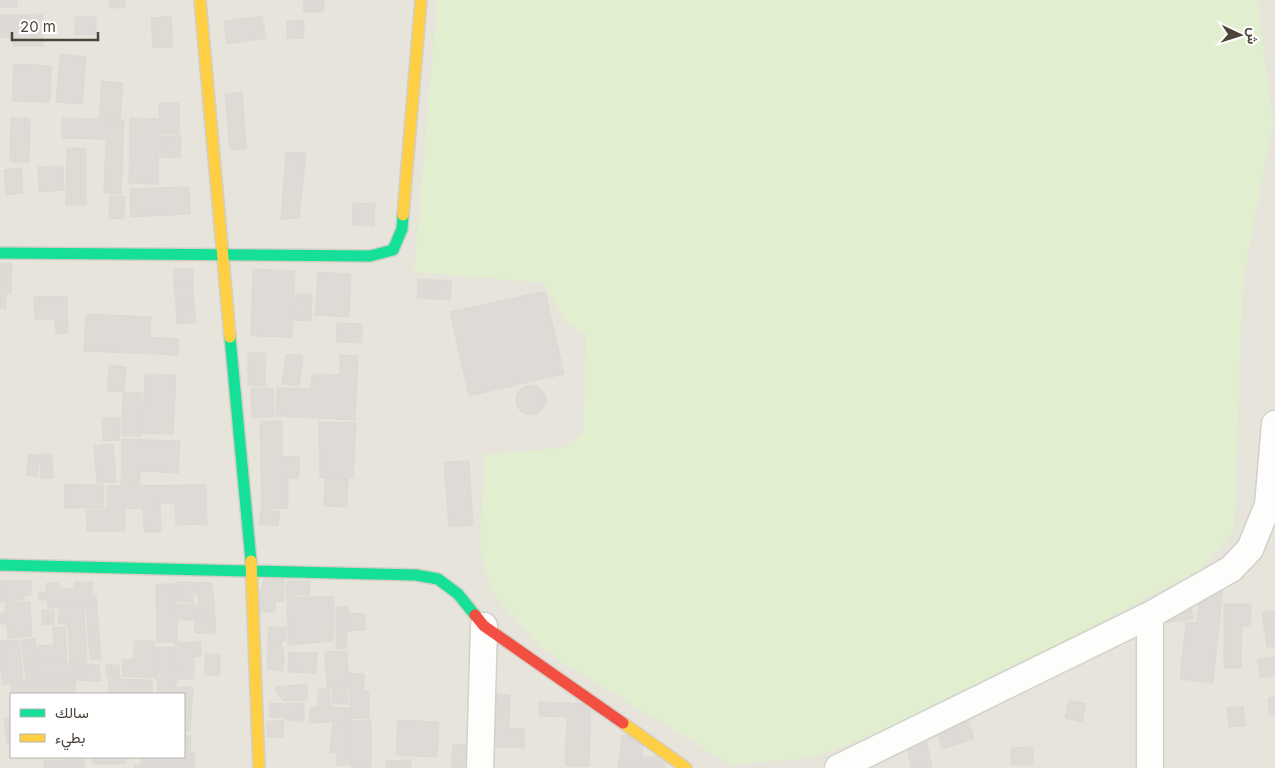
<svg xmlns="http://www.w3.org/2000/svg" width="1275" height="768" font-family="Inter,Vazirmatn,sans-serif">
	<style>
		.residential { fill: #e7e4dc; fill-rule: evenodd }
		.green { fill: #e1eecf }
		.building { fill: #dedbd6; stroke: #dcd9d4 }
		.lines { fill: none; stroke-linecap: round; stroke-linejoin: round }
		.street-casing { stroke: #d2d0cb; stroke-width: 29 }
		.fast-casing { stroke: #d3cfc5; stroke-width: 14 }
		.slow-casing { stroke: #d3cfc5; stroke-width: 14 }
		.jam-casing { stroke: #d3cfc5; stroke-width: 14 }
		.street { stroke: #fdfdfc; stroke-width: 26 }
		.fast { stroke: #16e098; stroke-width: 11 }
		.slow { stroke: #ffcf43; stroke-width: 11 }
		.jam { stroke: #f24e42; stroke-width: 11 }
	</style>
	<rect width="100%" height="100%" fill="#f4f2ee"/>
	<path class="residential" d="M0 0H1275V768H0ZM11 694H184V757H11Z"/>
	<path class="green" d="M437 0H1258L1273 123 1243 281 1234 530 1201 570 913 720 811 758 731 765 543 650 492 593 480 550 484 455 565 447 583 432 586 337 564 319 544 283 414 272Z"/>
	<path class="building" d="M0 0H17V7H0Z
		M110 0H125V8H110Z
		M304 0H324V12H303Z
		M43 14V46H13V15Z
		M0 15H13L12 38 0 37Z
		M171 16 173 47 153 48 151 18Z
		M262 16 266 38 227 44 224 21Z
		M75 17H96V35H75Z
		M304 20V38L287 39V21Z
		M60 54 86 57 82 104 56 102Z
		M14 64 51 66 50 102 12 101Z
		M102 81 123 83 120 119 99 118Z
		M242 92 246 149 230 150 225 94Z
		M159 103H179V134H159L158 184 129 183 130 118 159 119Z
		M11 118H30L29 162H10Z
		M62 118 124 120 121 194 104 193 106 139 62 138Z
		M160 136H181L180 158 160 157Z
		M67 148H86V205H66Z
		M306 152 299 218 281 219 286 153Z
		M63 166 64 190 39 192 38 167Z
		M21 168 23 193 6 195 4 170Z
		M189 187 190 214 131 217 130 189Z
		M110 196H125L124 219 109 218Z
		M353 203 375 204 374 226 352 225Z
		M0 263H12L11 294H6V309L0 308Z
		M174 269H193V284L174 286Z
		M253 269 295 271 292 337 251 336Z
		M318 272 351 274 349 317 315 315Z
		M418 279 433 280 432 299 417 298Z
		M433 280 452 281 450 300 432 299Z
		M193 284 194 304 176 305 174 286Z
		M545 291 564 374 469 396 450 312Z
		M296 294H312L311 321 294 320Z
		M67 296 68 333 56 334 55 319H35L34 297Z
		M194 304 196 323 177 324 176 305Z
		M86 314 151 317 150 337 179 339 178 355 84 351Z
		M337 323 362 324V343L336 342Z
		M248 353H266L265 386 248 385Z
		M286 354 303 356 299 386 282 384Z
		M340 355 358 356 355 420 276 416 277 388 311 389 312 374 340 375Z
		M109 365 126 367 124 392 107 391Z
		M145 374 176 375 173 434 142 433Z
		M516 400a15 15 0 1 1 30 0a15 15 0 1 1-30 0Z
		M251 388H273L274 417 252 418Z
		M123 393H142L141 436H122Z
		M102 418H120V440L103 441Z
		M260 421H282V457L299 456V478L288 479V508L262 509Z
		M319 422 356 423 353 478H320Z
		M122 439 180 441 178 473 140 471 139 485 121 484Z
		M113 444 116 482 97 483 94 446Z
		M29 454 40 456 37 477 26 475Z
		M40 454H52L53 478 41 479Z
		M469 461 473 525 449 527 444 462Z
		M325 478 348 479 347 507 324 506Z
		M65 484 104 485V508H64Z
		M206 485 207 524 176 525 175 503H160L161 532H144L143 508 125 509V531H87L86 510H107V486Z
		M261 509 280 512 278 526 259 524Z
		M264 579H284V601H275V612H255Z
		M31 580V595H25L23 600 0 602V581Z
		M287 581H310L309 595 286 596Z
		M74 582H93L92 595 96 596 101 660H90L86 606 60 605 59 608H48L47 600H38L39 592H47L46 583H59V588L74 589Z
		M177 582H193V602L178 601Z
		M194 582 212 583 215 614 199 615 198 595 194 594Z
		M156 584H176L177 642H157Z
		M1201 585 1223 587 1213 683 1180 679 1186 622 1197 623Z
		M334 596 333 641 288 645 287 598Z
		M1190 597 1193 619 1156 624Z
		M30 602 32 636 8 638 7 624H0V614L5 612 6 603Z
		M178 604H196L198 616 215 615 216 634 195 633 194 620H178Z
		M1224 604H1251L1250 626H1242L1241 668H1224Z
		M60 605 84 607 87 664 70 663 68 625 58 623Z
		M348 606 346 648 336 649V607Z
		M42 610H54V625H42Z
		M1275 610V646L1267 647 1262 613Z
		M347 613 365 614V630L347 631Z
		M53 627 65 628 67 663 37 661 36 646 54 645Z
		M268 627H286L285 641H268Z
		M35 639 38 679 26 680 21 640Z
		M19 640 23 680 3 685 0 667V641Z
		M134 641H155V678L123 676 122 660 134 659Z
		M268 641H281L284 655 283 671 267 669Z
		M201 642V656L194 657V679H181V666H175V643Z
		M156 647H175V666H181V679H177L175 686 157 685 158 681 156 680 155 678Z
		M347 651 349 687 327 689 325 652Z
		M289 652 317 653 316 673 288 672Z
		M205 654H220V676L205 675Z
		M1275 657V675L1260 678 1258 659Z
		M37 661 99 665 101 681 38 679Z
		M106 665H119L120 678H106Z
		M349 673 364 674V690L369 691V719L351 718Z
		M38 679 75 681 76 694 11 695 10 682Z
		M109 679 152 680 153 694H113L108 692Z
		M307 684V700L284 701 277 693 276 687Z
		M157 687H193L190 731H184V694H158Z
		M318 689H329L330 707 351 708V721L309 723 310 708 318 707Z
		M332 689H348V704H332Z
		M492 694 510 695 509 728 525 729 524 748 489 747Z
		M1275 697V715H1269L1268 698Z
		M1069 700 1086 704 1082 722 1065 718Z
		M539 702 591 704 589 766H565L567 717 539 716Z
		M270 703 285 704V718L269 717Z
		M287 703H304V722L286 720Z
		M1243 706 1245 726 1229 727 1227 708Z
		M11 714V743H7L4 718H11Z
		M968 718 974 739 942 749 936 728Z
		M398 720 439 722 437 757 396 755Z
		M267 721H284L283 737H267Z
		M333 721H351V764L337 766V753H330Z
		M351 721H371V762L351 764Z
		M622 735 644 737 641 768H618Z
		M184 736H191L190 753H195L194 768H135L134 765H141V757H184Z
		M926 737 932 768H911L906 740Z
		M453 744 466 745 464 768H451Z
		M1033 747V765H1011V748Z
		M92 757H126V764H92Z
		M642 757H665V768H642Z
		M84 759 85 768H44V761Z
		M411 760V768H386V761Z
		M371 762V768H351V764Z"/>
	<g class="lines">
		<g class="street-casing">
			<path id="street" d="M1268 505 1275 424
				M1150 615V768
				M480 768 484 626
				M838 768 1150 615 1231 569 1250 549 1268 505H1275"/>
		</g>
		<g class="fast-casing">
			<path id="fast" d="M0 253 370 256 393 250 402 229 403 215
				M230 337 251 561
				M0 565 416 575 438 579 458 594 475 615"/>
		</g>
		<g class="slow-casing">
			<path id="slow" d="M200 0 230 337
				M403 215 421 0
				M251 561 259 768
				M623 723 686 768"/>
		</g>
		<g class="jam-casing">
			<path id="jam" d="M475 615 484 626 623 723"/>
		</g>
		<use href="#street" class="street"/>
		<use href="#fast" class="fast"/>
		<use href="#slow" class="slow"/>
		<use href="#jam" class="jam"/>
	</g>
	<rect x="10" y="693" width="175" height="65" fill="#ffffff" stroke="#b7b4b0"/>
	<rect x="20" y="709" width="25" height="8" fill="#16e098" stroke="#b7b4b0"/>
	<text x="55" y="718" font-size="15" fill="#4b4439">سالك</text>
	<rect x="20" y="734" width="25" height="8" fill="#ffcf43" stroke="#b7b4b0"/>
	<text x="55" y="743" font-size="15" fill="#4b4439">بطيء</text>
	<g transform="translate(1240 35) rotate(94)" stroke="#ffffff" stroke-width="4" paint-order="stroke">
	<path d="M0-4L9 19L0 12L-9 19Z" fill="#4b4439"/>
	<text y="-8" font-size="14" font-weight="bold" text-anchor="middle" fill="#4b4439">ش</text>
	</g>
	<path d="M12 32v8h86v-8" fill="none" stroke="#4b4439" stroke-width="2.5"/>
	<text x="20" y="32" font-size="15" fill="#4b4439" stroke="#ffffff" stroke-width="4" paint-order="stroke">20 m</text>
</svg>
